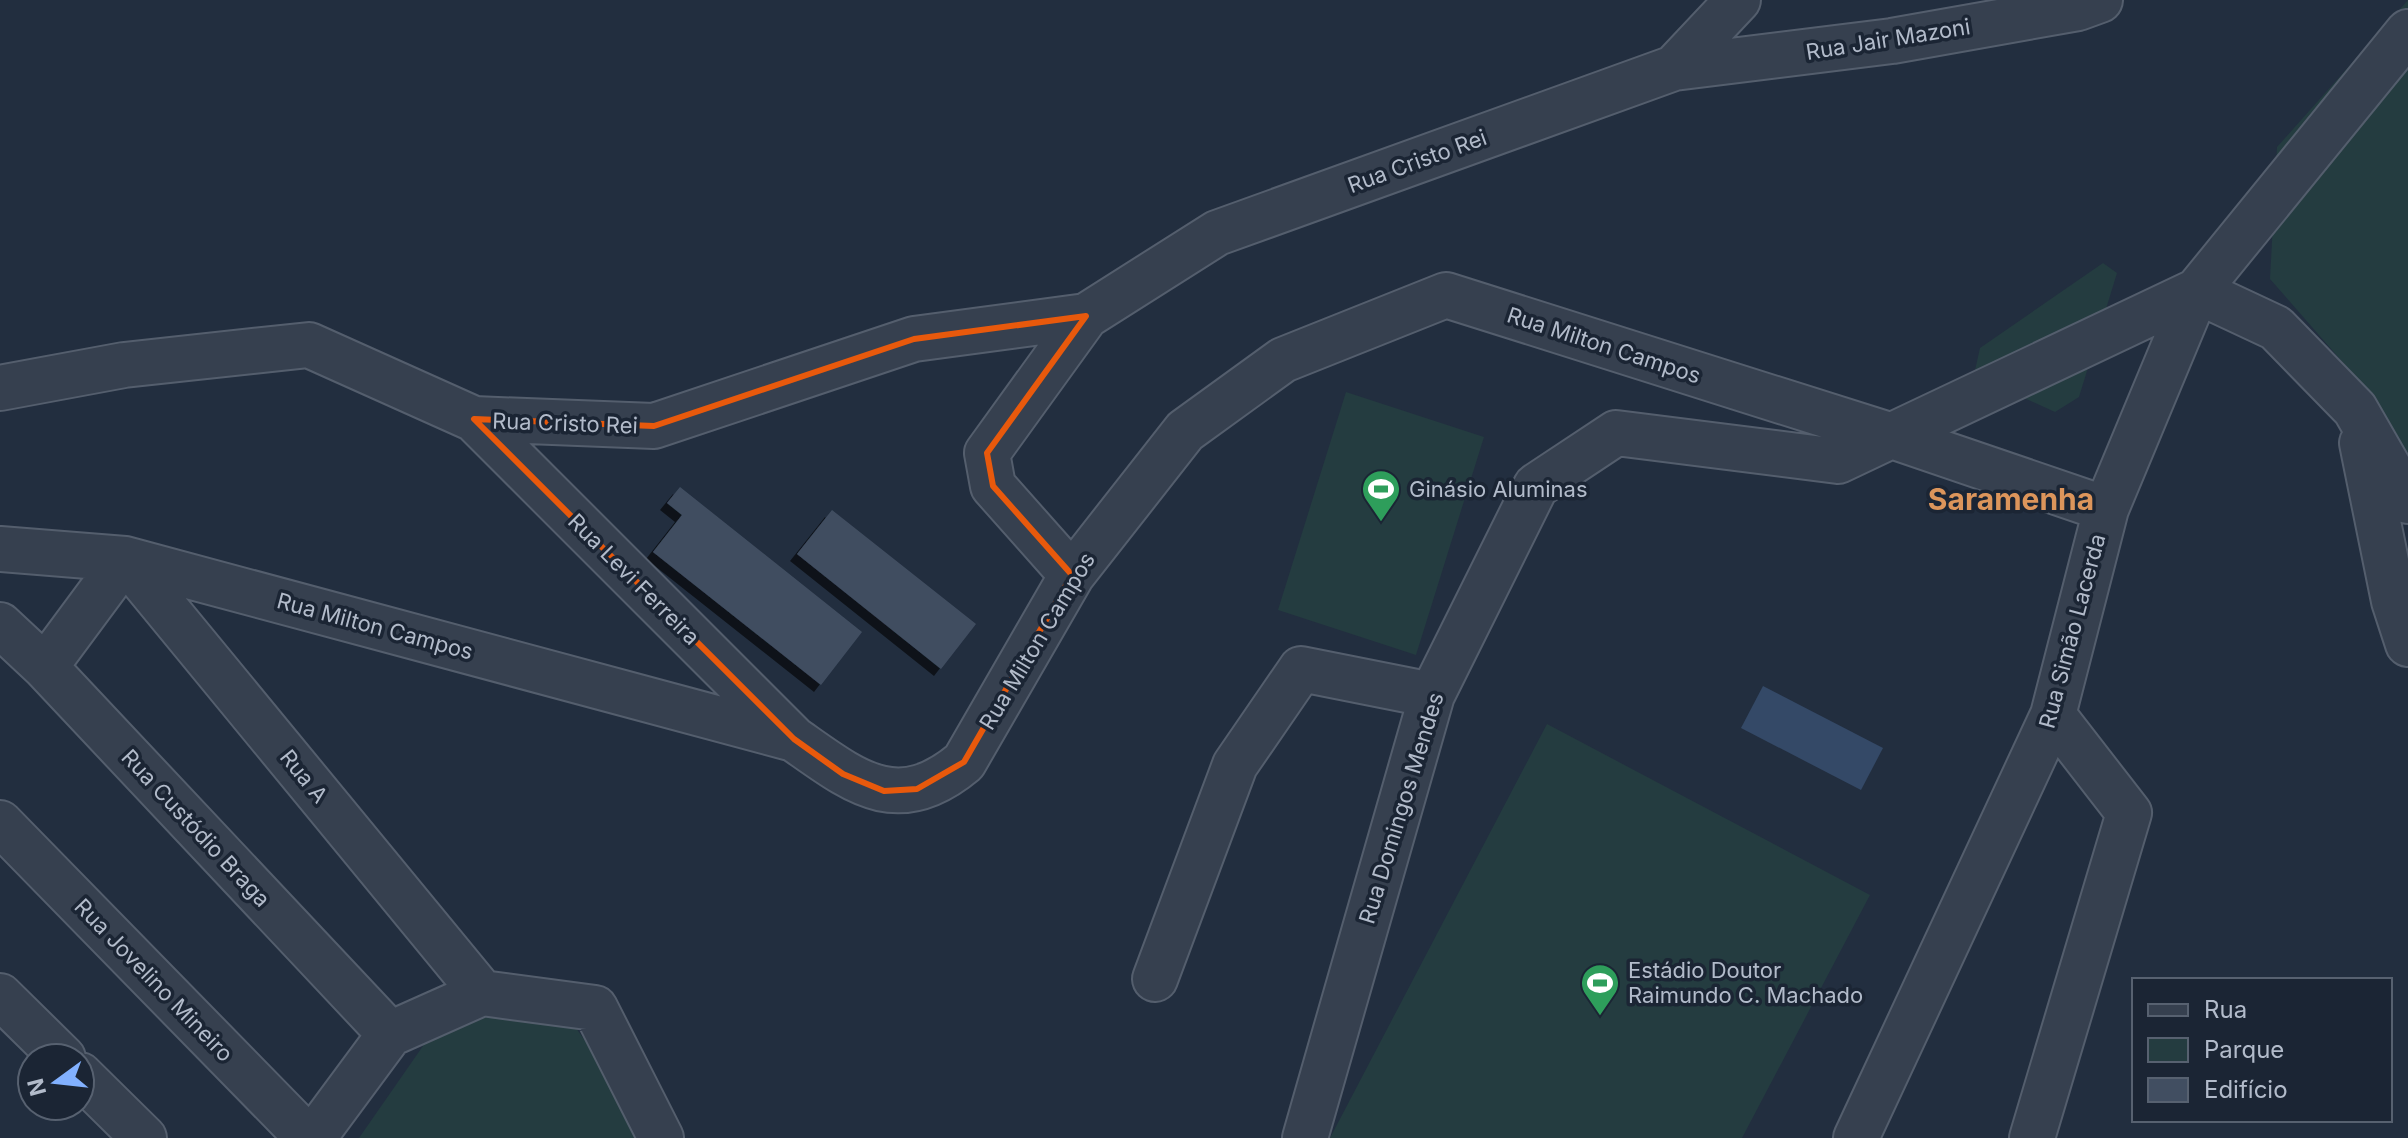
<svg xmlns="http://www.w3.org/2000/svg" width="2408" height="1138" font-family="Inter,sans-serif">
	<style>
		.green { fill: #243c40 }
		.water { fill: #344967 }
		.building { fill: #414e61; filter: url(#shadow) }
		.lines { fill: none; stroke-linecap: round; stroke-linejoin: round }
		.minor-casing { stroke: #545e6d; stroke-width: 48 }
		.minor { stroke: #36404f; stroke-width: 44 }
		.marked { fill: none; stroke: #e8590c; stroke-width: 6; stroke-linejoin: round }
		.labels { text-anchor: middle; stroke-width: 7; stroke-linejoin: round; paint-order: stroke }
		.street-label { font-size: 22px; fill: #b2bbca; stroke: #1b2534 }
		.poi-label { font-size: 22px; fill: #b2bbca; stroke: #1b2534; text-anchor: start }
		.district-label { font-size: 30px; font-weight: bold; fill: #dc955b; stroke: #1b2534 }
	</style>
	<defs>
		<filter id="shadow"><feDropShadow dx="-7" dy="7" stdDeviation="0" flood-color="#0009"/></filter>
	</defs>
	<rect width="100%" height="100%" fill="#222e3f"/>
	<path class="green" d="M2408 0V460L2373 397 2270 279 2277 147Z
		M2103 263 2117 273 2079 397 2055 412 1974 375 1980 348Z
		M1346 392 1484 437 1416 655 1278 610Z
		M1547 724 1870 895 1742 1138H1330Z
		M473 974 554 997 654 1138H359Z"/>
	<path class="water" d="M1763 686 1883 748 1861 790 1741 728Z"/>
	<path class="building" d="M680 487 862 632 821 685 653 552 682 515 667 503Z
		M832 510 976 624 941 669 797 554Z"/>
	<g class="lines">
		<g class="minor-casing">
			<path id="minor" d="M1674 68 1892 41 2078 8 2100 0
				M0 388 124 365 309 345 474 419 654 426 914 339 1086 316
				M474 419 792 737
				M2362 443 2394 601 2408 644
				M0 549 125 559 794 739C854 781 897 818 964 762L1072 575 1185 431 1283 360 1446 295 1889 435 2106 509
				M1072 575 993 486 987 453 1086 316 1217 233 1674 68 1738 0
				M0 625 45 667 390 1034
				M45 667 125 559 482 993
				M0 823 308 1138
				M1155 979 1235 765 1301 669 1432 695
				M482 993 595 1008 661 1138
				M0 996 63 1058
				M80 1075 144 1138
				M313 1138 390 1034 482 993
				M1305 1138 1432 695 1536 486 1616 433 1838 461 2197 291 2276 328 2355 409 2408 501
				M1856 1138 2053 715 2106 509 2197 291 2408 32
				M2032 1138 2129 813 2053 715"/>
		</g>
		<use href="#minor" class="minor"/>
	</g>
	<path class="marked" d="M1086 316 987 453 993 486 1072 575 964 762 917 789 884 791 843 774 794 739 474 419 654 426 914 339Z"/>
	<defs>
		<g id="stadium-pin" transform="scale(2)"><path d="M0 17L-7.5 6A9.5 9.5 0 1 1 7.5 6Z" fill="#2e9e5b" stroke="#1b2534"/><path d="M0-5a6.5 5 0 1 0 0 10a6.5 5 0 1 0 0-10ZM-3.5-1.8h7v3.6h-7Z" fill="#fff"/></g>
	</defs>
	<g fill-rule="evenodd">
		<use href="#stadium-pin" x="1381" y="489"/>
		<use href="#stadium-pin" x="1600" y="983"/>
	</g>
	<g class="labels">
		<g class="street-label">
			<text transform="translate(1888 39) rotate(-9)" y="8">Rua Jair Mazoni</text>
			<text transform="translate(1417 161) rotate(-20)" y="8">Rua Cristo Rei</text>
			<text transform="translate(1604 345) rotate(18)" y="8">Rua Milton Campos</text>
			<text transform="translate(565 423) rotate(2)" y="8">Rua Cristo Rei</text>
			<text transform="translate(634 579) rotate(45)" y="8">Rua Levi Ferreira</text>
			<text transform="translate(375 626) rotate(15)" y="8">Rua Milton Campos</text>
			<text transform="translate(2072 631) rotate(-75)" y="8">Rua Simão Lacerda</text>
			<text transform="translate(1037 641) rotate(-59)" y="8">Rua Milton Campos</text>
			<text transform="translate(304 776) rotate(51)" y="8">Rua A</text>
			<text transform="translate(1401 808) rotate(-73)" y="8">Rua Domingos Mendes</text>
			<text transform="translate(196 828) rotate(47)" y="8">Rua Custódio Braga</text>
			<text transform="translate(154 980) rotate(46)" y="8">Rua Jovelino Mineiro</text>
		</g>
		<g class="poi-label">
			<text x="1409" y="497">Ginásio Aluminas</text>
			<text x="1628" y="978">Estádio Doutor<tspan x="1628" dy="25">Raimundo C. Machado</tspan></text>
		</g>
		<g class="district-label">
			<text x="2011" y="510">Saramenha</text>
		</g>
	</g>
	<rect x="2132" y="978" width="260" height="144" fill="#1b2534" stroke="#576170" stroke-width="2"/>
	<rect x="2148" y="1004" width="40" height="12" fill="#36404f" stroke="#576170" stroke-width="2"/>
	<text x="2204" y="1018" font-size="24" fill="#b2bbca">Rua</text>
	<rect x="2148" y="1038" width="40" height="24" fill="#243c40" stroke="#576170" stroke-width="2"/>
	<text x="2204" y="1058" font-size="24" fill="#b2bbca">Parque</text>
	<rect x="2148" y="1078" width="40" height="24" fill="#414e61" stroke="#576170" stroke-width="2"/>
	<text x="2204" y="1098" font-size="24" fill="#b2bbca">Edifício</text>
	<g transform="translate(56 1082) rotate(255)"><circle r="38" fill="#1b2534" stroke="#576170" stroke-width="2"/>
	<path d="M0-6L14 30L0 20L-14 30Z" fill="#82b1ff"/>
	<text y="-12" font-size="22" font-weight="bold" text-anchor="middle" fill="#b2bbca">N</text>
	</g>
</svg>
